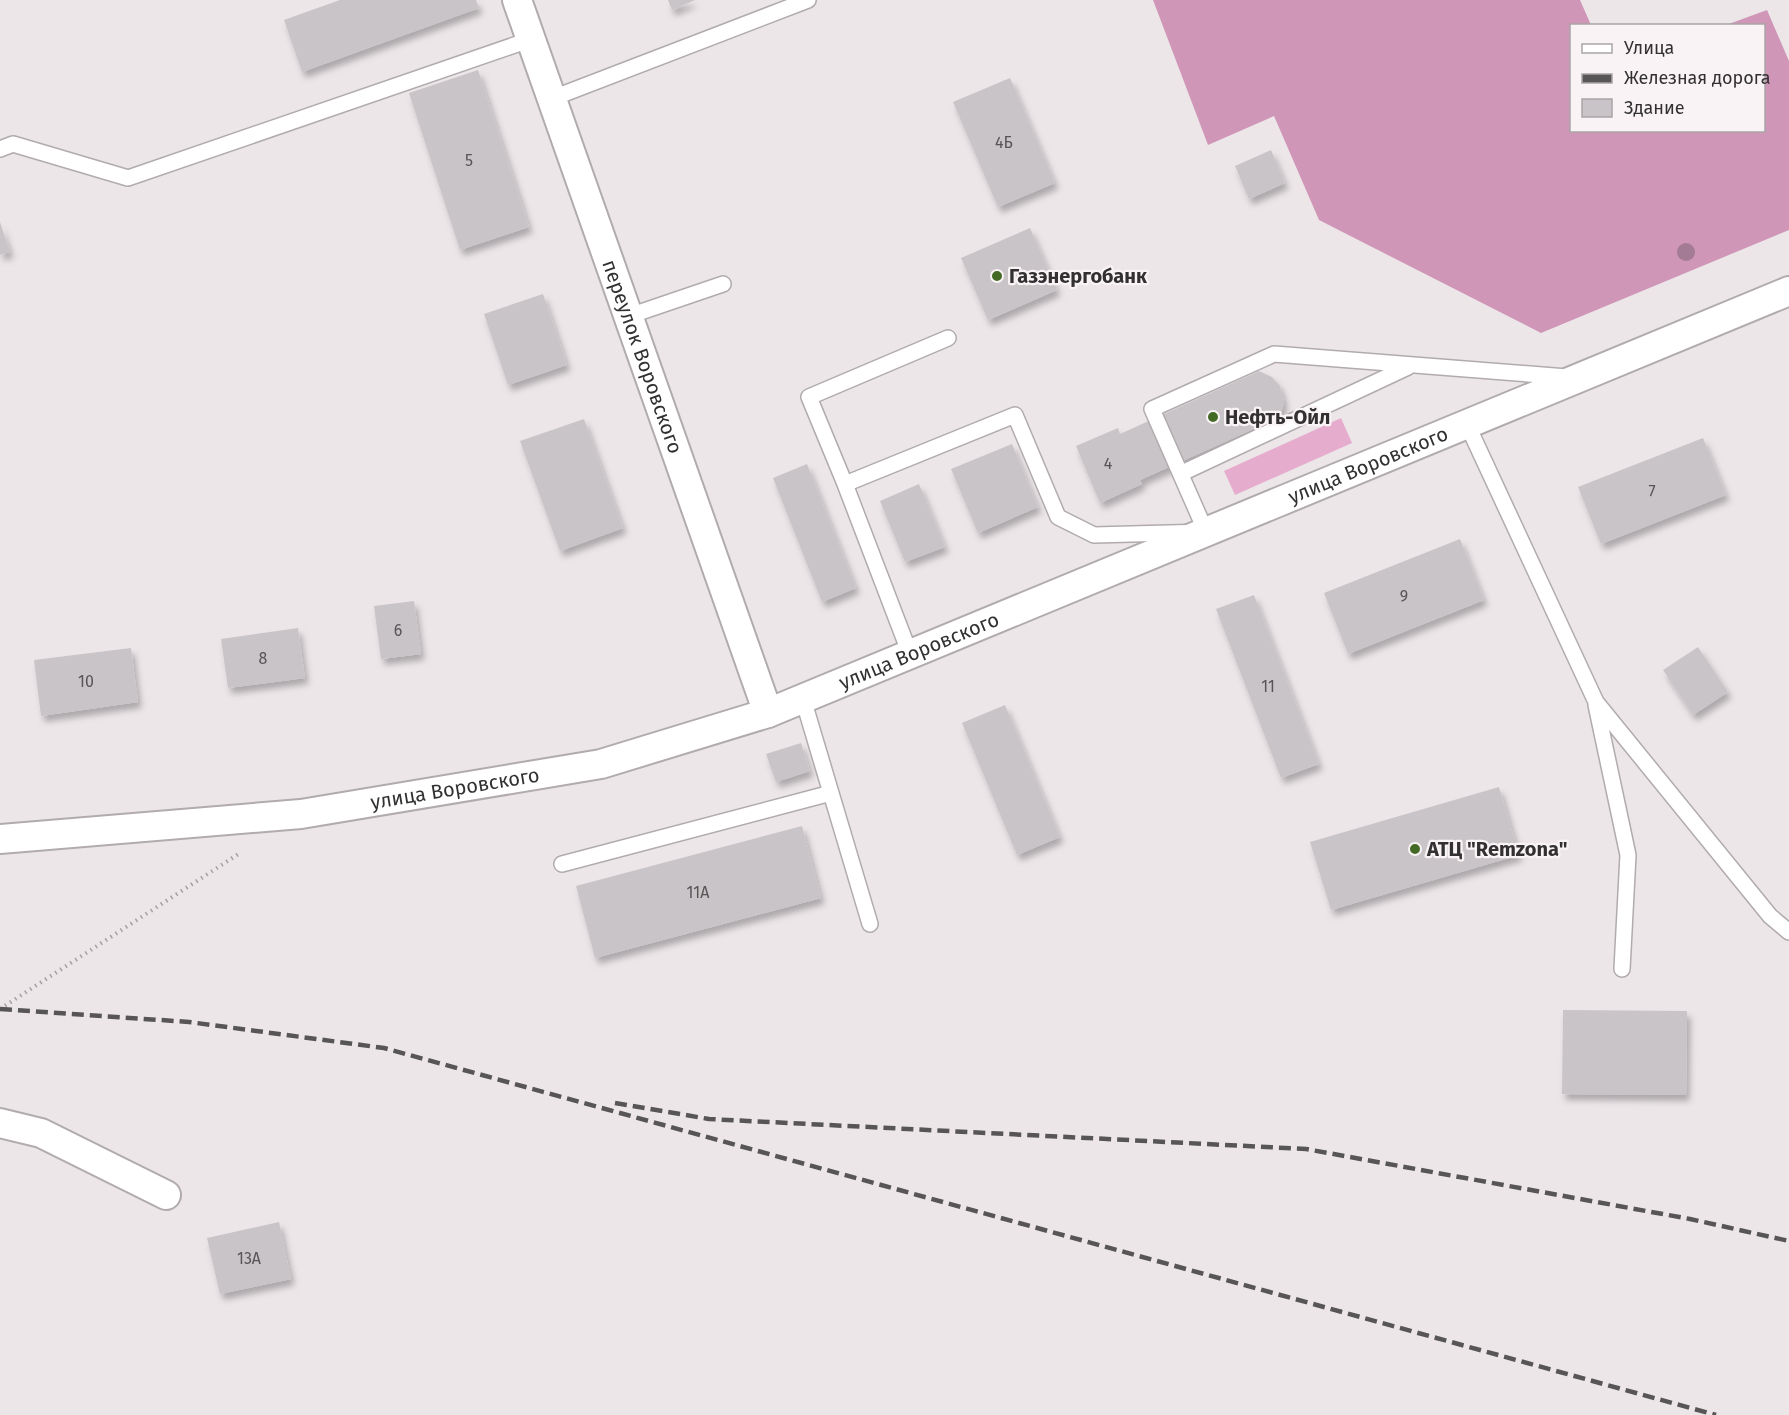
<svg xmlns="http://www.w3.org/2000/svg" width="1789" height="1415" font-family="'Fira Sans',sans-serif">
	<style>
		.green { fill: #e6accd }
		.forest { fill: #d096b7 }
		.building { fill: #c9c4c7; filter: url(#shadow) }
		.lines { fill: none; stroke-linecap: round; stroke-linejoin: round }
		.lane-casing { stroke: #b1abae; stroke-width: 18 }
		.street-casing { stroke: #b1abae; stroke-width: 32 }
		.path { stroke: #a5a0a2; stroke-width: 4; stroke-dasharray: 1.5 4.5; stroke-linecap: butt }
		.lane { stroke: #fff; stroke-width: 15 }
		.street { stroke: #fff; stroke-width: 28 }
		.rail { stroke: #585556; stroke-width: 4.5; stroke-dasharray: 12 6; stroke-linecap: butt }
		.tree { fill: #a37b95 }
		.poi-dot { fill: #436a25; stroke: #f9f3f6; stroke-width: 2 }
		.labels { text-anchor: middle; stroke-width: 4.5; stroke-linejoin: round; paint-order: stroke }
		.number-label { font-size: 16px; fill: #585556 }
		.poi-label { font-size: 20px; font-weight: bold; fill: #323031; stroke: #f9f3f6; text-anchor: start }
		.street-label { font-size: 20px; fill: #323031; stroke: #f9f3f6 }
	</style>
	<defs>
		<filter id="shadow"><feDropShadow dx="3.5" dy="6" stdDeviation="3" flood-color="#0004"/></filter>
	</defs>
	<rect width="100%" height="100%" fill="#ece6e9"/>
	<path class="green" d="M1341 418 1352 443 1235 495 1224 471Z"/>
	<path class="forest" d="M1153 0H1580L1591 25 1572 26V130H1764V26L1726 25 1767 10 1789 61V230L1541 333 1319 220 1274 116 1208 145Z"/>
	<path class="building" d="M340 0H476L479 8 302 72 284 20Z
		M668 0H695L672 10Z
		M478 70 529 227 460 250 409 93Z
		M1010 78 1055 183 998 207 953 102Z
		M1271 150 1285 183 1249 199 1235 166Z
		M0 222 10 252 0 255Z
		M1030 228 1057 290 988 320 961 258Z
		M543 294 567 365 508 385 484 314Z
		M1259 371 1272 377 1280 386 1284 402 1280 417 1140 480 1142 484 1100 503 1076 446 1118 428 1120 434Z
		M584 419 623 528 560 551 520 441Z
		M1703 438 1726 495 1601 544 1578 487Z
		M1012 444 1038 507 978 533 951 469Z
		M807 464 856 588 822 602 773 478Z
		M919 484 945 547 905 562 880 501Z
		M1460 539 1484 600 1348 654 1324 593Z
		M1254 595 1319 764 1281 778 1216 609Z
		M414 601 421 654 381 659 374 606Z
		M298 628 305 678 228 688 221 639Z
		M1698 647 1728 692 1693 715 1663 670Z
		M131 648 138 702 41 716 34 660Z
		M1005 705 1060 837 1017 855 962 723Z
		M801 743 810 771 776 782 766 754Z
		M1499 787 1519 855 1331 910 1310 842Z
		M802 826 821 898 595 958 576 886Z
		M1563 1010 1687 1011 1686 1095 1562 1094Z
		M279 1222 291 1279 220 1294 207 1238Z"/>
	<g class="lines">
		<g class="lane-casing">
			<path id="lane" d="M553 98 808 0
				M0 149 13 144 128 178 532 39
				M629 316 723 284
				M1467 424 1596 702 1770 916 1789 932
				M1182 473 1408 367
				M845 484 809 397 948 338
				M910 654 845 484 1015 415 1058 517 1094 535 1206 532 1152 409 1274 354 1567 377
				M803 699 870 924
				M1596 705 1628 855 1622 969
				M562 864 831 793"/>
		</g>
		<g class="street-casing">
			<g id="street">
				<path id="s1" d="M517 0 768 713"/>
				<path id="s2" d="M0 839 301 814 601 764 768 713 1789 291"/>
				<path d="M0 1123 41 1133 166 1195"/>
			</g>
		</g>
		<path class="path" d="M0 1009 240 853"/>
		<use href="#lane" class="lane"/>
		<use href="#street" class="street"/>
		<path class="rail" d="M0 1009 189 1022 384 1048 1716 1415
			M615 1103 709 1119 1306 1149 1690 1219 1789 1241"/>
	</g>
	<circle class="tree" cx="1686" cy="252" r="9"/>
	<g class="poi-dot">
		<circle cx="997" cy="276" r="6"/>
		<circle cx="1213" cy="417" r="6"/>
		<circle cx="1415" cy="849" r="6"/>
	</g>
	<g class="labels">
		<g class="number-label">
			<text x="1004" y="148">4Б</text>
			<text x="469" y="166">5</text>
			<text x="1108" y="469">4</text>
			<text x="1652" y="497">7</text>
			<text x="1404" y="602">9</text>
			<text x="398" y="636">6</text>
			<text x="263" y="664">8</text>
			<text x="86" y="687">10</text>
			<text x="1268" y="692">11</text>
			<text x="698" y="898">11А</text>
			<text x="249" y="1264">13А</text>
		</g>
		<g class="poi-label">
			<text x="1009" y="283">Газэнергобанк</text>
			<text x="1225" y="424">Нефть-Ойл</text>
			<text x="1427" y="856">АТЦ "Remzona"</text>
		</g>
		<g class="street-label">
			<text dy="7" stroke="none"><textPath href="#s1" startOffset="378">переулок Воровского</textPath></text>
			<text dy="7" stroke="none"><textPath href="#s2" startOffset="1430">улица Воровского</textPath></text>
			<text dy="7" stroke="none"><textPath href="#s2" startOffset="944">улица Воровского</textPath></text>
			<text dy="7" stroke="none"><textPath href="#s2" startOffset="458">улица Воровского</textPath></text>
		</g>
	</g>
	<rect x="1570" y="24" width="195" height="108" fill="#f9f3f6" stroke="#a9a5a7" stroke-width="1.5"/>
	<rect x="1582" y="44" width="30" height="9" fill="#ffffff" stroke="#a9a5a7" stroke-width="1.5"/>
	<text x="1624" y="54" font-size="18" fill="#323031">Улица</text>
	<rect x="1582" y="74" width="30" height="9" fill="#585556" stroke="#a9a5a7" stroke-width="1.5"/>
	<text x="1624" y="84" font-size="18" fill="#323031">Железная дорога</text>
	<rect x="1582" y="99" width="30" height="18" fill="#c9c4c7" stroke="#a9a5a7" stroke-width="1.5"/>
	<text x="1624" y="114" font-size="18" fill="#323031">Здание</text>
</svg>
